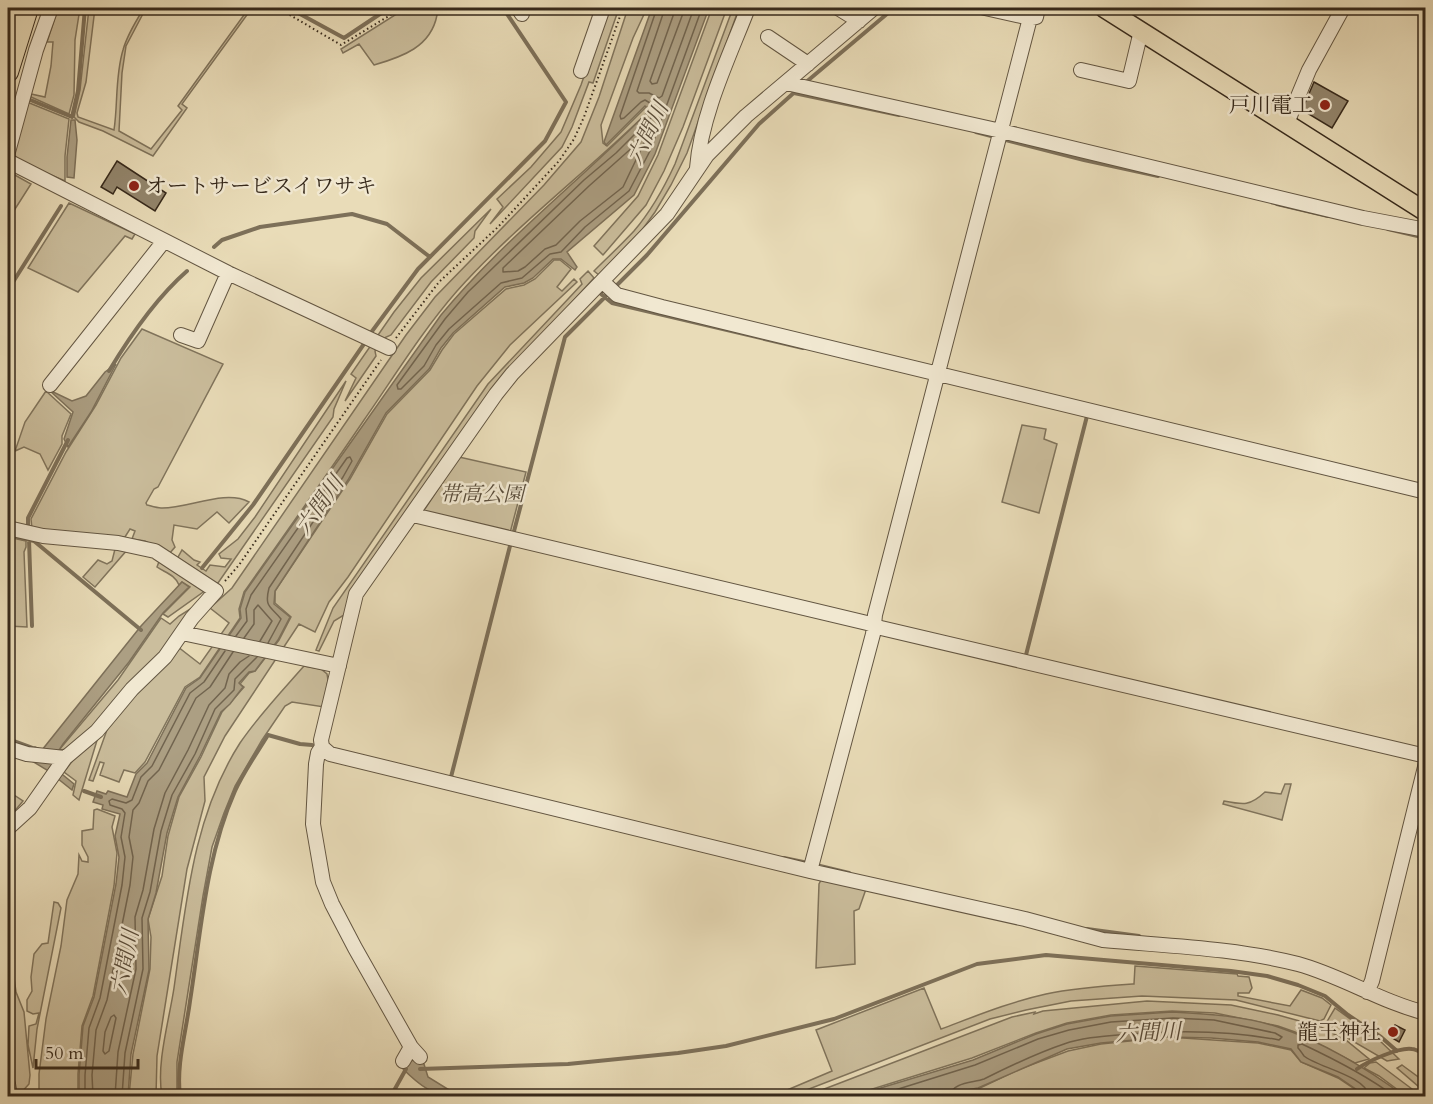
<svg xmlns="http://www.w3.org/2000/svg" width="1433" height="1104" font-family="Cardo,'Noto Serif JP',serif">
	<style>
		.green { fill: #cbbe9d; stroke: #80745c; stroke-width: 1.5 }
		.water { fill: #ac9f83; stroke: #7d7059; stroke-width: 1.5 }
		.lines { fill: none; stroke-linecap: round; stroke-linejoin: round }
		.shore { stroke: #71644f; stroke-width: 1.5 }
		.stream { stroke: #7d7059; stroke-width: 4 }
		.building { fill: #93866d; stroke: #36291b; stroke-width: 1.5 }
		.minor-casing { stroke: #635642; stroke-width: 16 }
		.major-casing { stroke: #36291b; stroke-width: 21 }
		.highway-casing { stroke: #36291b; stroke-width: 22 }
		.path { stroke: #36291b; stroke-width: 2; stroke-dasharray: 1.5 3; stroke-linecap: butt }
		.minor { stroke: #f1e8d1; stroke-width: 14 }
		.major { stroke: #e9dcb8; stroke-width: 18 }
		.highway { stroke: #e9dcb8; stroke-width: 20 }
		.poi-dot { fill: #8f2418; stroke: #f1e8d1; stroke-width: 2 }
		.labels { text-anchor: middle; stroke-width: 5; stroke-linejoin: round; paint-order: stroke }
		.poi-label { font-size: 21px; fill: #36291b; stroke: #f1e8d1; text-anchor: end }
		.park-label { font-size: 21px; font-style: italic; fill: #5b4e3c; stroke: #f1e8d1 }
		.water-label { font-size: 22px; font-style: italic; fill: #594c3a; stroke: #f1e8d1 }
	</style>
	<rect width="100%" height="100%" fill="#e9dcb8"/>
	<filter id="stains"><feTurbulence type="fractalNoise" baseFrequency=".00333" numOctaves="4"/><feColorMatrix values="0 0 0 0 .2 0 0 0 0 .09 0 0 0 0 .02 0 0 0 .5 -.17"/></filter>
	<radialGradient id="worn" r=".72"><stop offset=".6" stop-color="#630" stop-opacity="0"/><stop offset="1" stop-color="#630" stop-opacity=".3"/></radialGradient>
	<path class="green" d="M58 8H80L75 40 74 95 69 114 31 97V94L45 97 51 66 53 42H47Z
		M89 8H95L86 82 77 113 78 117 114 130C118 104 115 76 123 50 127 35 136 21 144 8H146L126 46 122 73 119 131 151 149 182 110 178 106 249 8H252L182 104 187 108 153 156 103 131 79 122 74 117 80 90Z
		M406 8H432L437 15C431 47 402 57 374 65L359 44 343 53 341 49Z
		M608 8H619L593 83 589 82 572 127 562 147 490 224 503 207 497 199 531 167 561 132 581 85Z
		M628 8H647L633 38 601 125 603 143 607 146 646 107 650 110C587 172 516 225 457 291 422 331 394 377 364 420 325 478 284 535 244 592L239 609 240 618 200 677 185 687 145 762 135 773 124 770 119 782 100 775 104 763 100 762 93 781 89 780 108 727 120 709 178 647 200 664 229 623 210 608 232 588 406 335 435 297 544 185 581 142 599 97Z
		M712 8H727L683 127 664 171 646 205 603 255 594 246 638 196 658 155Z
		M733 8H739L687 153 671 185 655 212 637 237 599 275 594 271C607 258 621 245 634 231 651 211 664 188 675 164Z
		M27 102 69 119 65 156V181L18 161 14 153Z
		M13 174 31 184 8 220 9 177H12Z
		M69 203 135 234 132 239 125 236 78 292 28 268Z
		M491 209 475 231 474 238 431 282 391 335 384 338 375 351 376 356 345 401 356 378 351 374 394 312 421 278Z
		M554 260H560L571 269 557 287 562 291 574 279 577 282 510 345 477 386 348 577 329 602 315 632 299 624 225 736 204 777 205 801 187 869 157 1056 156 1096H129L133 1054 150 969 151 937 148 919 162 876 168 836 179 797 201 757 222 712 244 687 240 684 249 673 255 671 279 640 291 617 275 603V591L350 479 387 414 430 370 442 350 454 334 506 289 524 285 535 279Z
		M588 271 594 278 494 388 351 594 344 615 334 621 319 651 316 650 333 608 488 384 569 298 582 284 580 279Z
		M142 329 223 364 158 487 154 489 146 503 147 505C151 506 157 508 161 508 187 509 225 489 249 502L229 523 217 512 197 529 174 525 172 540 175 547 169 554 145 541 132 539 135 531 130 529 125 537 32 529 31 519 66 452 96 405 121 358Z
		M346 381 334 409 333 417 218 583H214L177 559 182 550 194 560 200 562 197 565 206 571 210 565 225 567 231 559 221 558 219 554 238 539 255 517Z
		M46 391 71 414 62 436V444L48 470 40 454 24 447 15 451 25 422Z
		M1022 425 1046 429 1044 439 1057 444 1039 513 1002 502Z
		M459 457 526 472 510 533 423 512Z
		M8 537 26 541V547L24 552 27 627 8 626Z
		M115 549 127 550 95 587 83 577 98 560 107 564 112 561Z
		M160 559 206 590 168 617 163 614 190 587 182 582 179 585C175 575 166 573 157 567Z
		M203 601 171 641 99 722 69 749 59 750 118 680 161 618 170 624 179 616Z
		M304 666 321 669 327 674 328 680 324 707 292 702 285 706 262 740 235 786 224 813 212 847 203 896 177 1062V1096H162C156 1064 169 1021 174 988 186 904 193 816 240 743 259 715 282 691 304 666Z
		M98 737 79 800 73 795 76 781 64 772 76 756Z
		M1285 784H1291L1282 820 1223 804 1224 801C1244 805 1250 806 1265 792L1281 794Z
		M8 791 23 801 8 819Z
		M97 809 115 816 112 827 117 853 114 886 93 996 82 1026 78 1074V1096H39V1074L46 1019 61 946 67 900 78 874 79 855 82 861 88 862V857L82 845V831L93 829 94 810Z
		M821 880 866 889 859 909 854 911 855 964 816 968 819 884Z
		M54 902 58 903 61 908 37 1029 33 1068 28 1045 29 1026 36 1024 39 1013 33 1014 27 1011V1000L32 991 31 977 34 954 42 944 48 943Z
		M8 934 16 992 24 1012 30 1075 29 1084 19 1095H17L8 1052Z
		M1135 966 1237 974 1238 976 1249 977 1252 988 1249 993H1238V996L1290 1006 1301 990 1322 998 1331 1005 1324 1019 1320 1021 1236 1000 1142 996 1071 1001 1026 1010 990 1019 791 1096H773L832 1071 816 1030 924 988 941 1029C976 1016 1010 1002 1046 994 1075 988 1105 986 1134 984Z
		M1147 1001 1231 1005 1278 1015 1321 1027 1347 1041 1369 1059 1355 1063 1295 1032 1278 1026 1215 1013 1172 1011 1111 1015 1067 1023 1036 1033 972 1058 850 1096H806L1012 1017 1035 1012 1034 1014 1043 1011Z
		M1335 1008 1378 1039 1399 1059 1387 1061 1325 1025Z
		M1168 1037 1258 1043 1291 1050 1301 1062 1338 1078 1365 1096H1189L1158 1091H1107L1080 1096 957 1095 967 1090 978 1089 1020 1069 1068 1051 1101 1044Z
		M1376 1062 1416 1092 1421 1096H1406L1379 1076 1364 1068 1370 1063Z
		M1402 1065 1425 1082V1092L1397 1068Z"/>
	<path class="water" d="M652 8H689L691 10 693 8H709L655 154 634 195 567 252 577 267 575 270 561 259H553L533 278 524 283 505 287 453 333 441 348 429 369 386 413 348 480 275 591 274 604 290 617 278 640 255 671 249 672 239 683 243 687 230 704 221 712 200 756 178 797 167 833 156 893 148 919 149 970 131 1054 128 1096H79V1075L83 1026 94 997 116 884 119 857 115 836 120 814 102 809 103 805 93 802 97 791 106 794 108 791 127 797 136 774 147 763 186 688 200 678 241 618 240 609 245 592 441 315C503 240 582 179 650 110L645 106 606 145 604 142Z
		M71 120H75L77 140 74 178 67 177V157Z
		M116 364 91 412 68 447 64 439 73 412 49 390 72 401 86 396 105 372Z
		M182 582 189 587 163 613 129 662 63 744 52 761V766L74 784 72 790 47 770 27 758 35 747 42 750 141 626Z
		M1172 1012C1208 1014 1244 1016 1278 1027 1321 1041 1368 1069 1404 1096H1366L1338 1077 1301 1062 1291 1049 1258 1042 1211 1038 1168 1037 1101 1043 1067 1049 978 1088 967 1090 956 1094 955 1096H854L973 1060 1036 1034 1067 1024 1111 1016Z
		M406 1060 423 1061 428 1077 459 1096C432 1096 420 1086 401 1067Z"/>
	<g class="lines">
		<path class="shore" d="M657 8 620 116 621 119 624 118 641 102 645 100 655 106V114L616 153 584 180 468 292 445 319 397 385 398 389H401L424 366 436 345 449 329 501 283 522 278 550 254 561 252 585 227 629 191 650 151 702 8
			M665 8 637 91 639 93H649L659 98 662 96 694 8
			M674 8 673 16 650 81 652 84 657 83 685 8
			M643 138 645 141 623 187 580 221 556 245 545 249 525 267 518 271 503 272V268L589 186Z
			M236 636 247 621 246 609 251 595 347 458 350 457 352 461 343 477 269 588C264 608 271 606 281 619L268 643
			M244 638 254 624V610L258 605 272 621 260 641
			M114 1015 116 1018 109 1051 105 1054 103 1051 105 1032 111 1017Z
			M85 1096V1075L89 1028 100 998 122 885 125 857 121 837 125 813 122 809 110 805 109 801 112 799 126 803 132 800 141 777 152 766 190 693 204 682 225 651
			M93 1096 92 1075 96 1030 107 1000 130 885 133 857 129 837 133 810 139 803 148 781 159 770 196 698 210 687 233 652
			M115 1096 118 1052 136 969 135 917 143 890 154 829 165 793 188 750 209 705 225 688 229 674 240 662 249 656
			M122 1096 125 1053 143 969 142 918 150 892 161 831 172 795 195 754 215 709 234 690 235 679 257 657
			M876 1096 975 1065 1038 1039 1069 1030 1111 1022 1173 1018 1214 1020 1275 1033 1282 1037 1279 1040C1229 1030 1179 1030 1128 1034 1107 1036 1084 1037 1064 1044 1037 1053 1010 1066 984 1079 973 1083 952 1082 950 1096
			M1369 1096C1366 1076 1317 1067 1304 1056 1302 1053 1300 1050 1298 1048V1045L1302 1044C1334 1059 1366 1075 1394 1096"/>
		<path class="stream" d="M289 8 344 38 389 8
			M805 83 894 8
			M794 93 899 115
			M28 99 72 117 78 91 85 8
			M976 132 995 137
			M1002 139 1084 160 1158 176
			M1277 204 1328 216
			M1388 229 1426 238
			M214 247 222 240 260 227 352 214 387 224 430 257
			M8 290 61 206
			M601 294 612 303 803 348
			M370 334 418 269 545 141 566 102 503 8
			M109 371C130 336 156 298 187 271
			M28 527V518L68 440
			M513 535 565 337 647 255 759 124 797 90
			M17 537 34 541 141 630
			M29 540 32 626
			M202 568 253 505 366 341
			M1026 655 1087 416
			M8 739 35 749
			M451 777 511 542
			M84 791 101 797
			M784 858 808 863
			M816 865 849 873
			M1087 929 1139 936
			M420 1069 568 1064 678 1053 726 1046 834 1019 977 964 1046 955 1231 971 1267 976 1298 985 1325 996 1348 1015 1381 1037 1397 1051
			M1357 1069C1368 1061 1399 1047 1412 1049 1416 1049 1422 1053 1426 1055
			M180 1096C176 1065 186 1032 190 1001 201 931 206 856 235 791 244 771 257 753 268 735L300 744 312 745
			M391 1096 406 1069"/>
	</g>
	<path class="building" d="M1314 82 1348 101 1332 128 1302 110Z
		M117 161 166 193 155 211 117 187 113 194 101 187Z
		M1395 1025 1405 1030 1399 1042 1389 1036Z"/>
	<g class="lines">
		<g class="minor-casing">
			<path id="minor" d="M518 8 522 14
				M838 8 859 21
				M874 8 746 116 707 155 667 214 512 374 496 394 356 594 321 740 322 747 330 754 810 871 1025 919 1103 940C1168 946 1235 948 1298 964 1342 976 1381 1002 1426 1013
				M985 8 1030 18
				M768 37 808 64
				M1081 70 1129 81 1141 31
				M581 71 603 8
				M786 83 1001 131 1363 218 1426 230
				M1287 123 1309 70 1343 8
				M8 152 36 50 51 8
				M8 161 228 273 389 348
				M697 168C701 115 729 57 748 8
				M602 281 617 295 662 307 1426 492
				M181 335 198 341 228 273
				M50 385 164 241
				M413 515 867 623 881 628 1426 756
				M8 528 43 536 118 543 155 551 216 591 192 618 165 657 132 689 97 731 65 758 30 808 8 828
				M182 633 339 666
				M322 747 318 753 316 764 313 824 323 882 332 904 355 948 411 1047 420 1057
				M8 748 27 754 65 758
				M810 871 873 634 875 615 1030 18 1036 17 1038 8
				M1367 992 1372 981 1426 763
				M403 1061 411 1047
				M8 1084 10 1096"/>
		</g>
		<g class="major-casing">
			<path id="major" d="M1104 8 1426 212"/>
		</g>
		<g class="highway-casing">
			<path id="highway" d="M8 72 28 8"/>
		</g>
		<path class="path" d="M278 8 341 45 402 8
			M396 338 439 282 498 227 559 161 574 139 584 117 623 8
			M225 581 239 565 381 360"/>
		<use href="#minor" class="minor"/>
		<use href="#major" class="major"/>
		<use href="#highway" class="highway"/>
	</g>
	<g class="poi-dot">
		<circle cx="1325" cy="105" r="6"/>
		<circle cx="134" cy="186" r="6"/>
		<circle cx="1393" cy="1032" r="6"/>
	</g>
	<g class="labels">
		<g class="poi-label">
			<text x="1313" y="112">戸川電工</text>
			<text x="146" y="193" text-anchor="start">オートサービスイワサキ</text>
			<text x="1381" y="1039">龍王神社</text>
		</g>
		<g class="park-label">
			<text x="482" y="501">帯高公園</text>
		</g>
		<g class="water-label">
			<text transform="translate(647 133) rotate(-64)" y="8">六間川</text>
			<text transform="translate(319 505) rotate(-55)" y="8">六間川</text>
			<text transform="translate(124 962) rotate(-79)" y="8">六間川</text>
			<text transform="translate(1148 1032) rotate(-3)" y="8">六間川</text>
		</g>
	</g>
	<rect width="1433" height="1104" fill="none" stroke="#e9dcb8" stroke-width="30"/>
	<rect x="9" y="9" width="1415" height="1086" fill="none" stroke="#36291b" stroke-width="3"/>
	<rect x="15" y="15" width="1403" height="1074" fill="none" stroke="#36291b" stroke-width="1.5"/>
	<path d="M36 1059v9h102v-9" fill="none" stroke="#36291b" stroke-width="3"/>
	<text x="45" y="1059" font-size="18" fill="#36291b" stroke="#f1e8d1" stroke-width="4.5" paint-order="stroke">50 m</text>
	<rect width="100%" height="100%" filter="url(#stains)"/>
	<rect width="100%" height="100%" fill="url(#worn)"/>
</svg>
